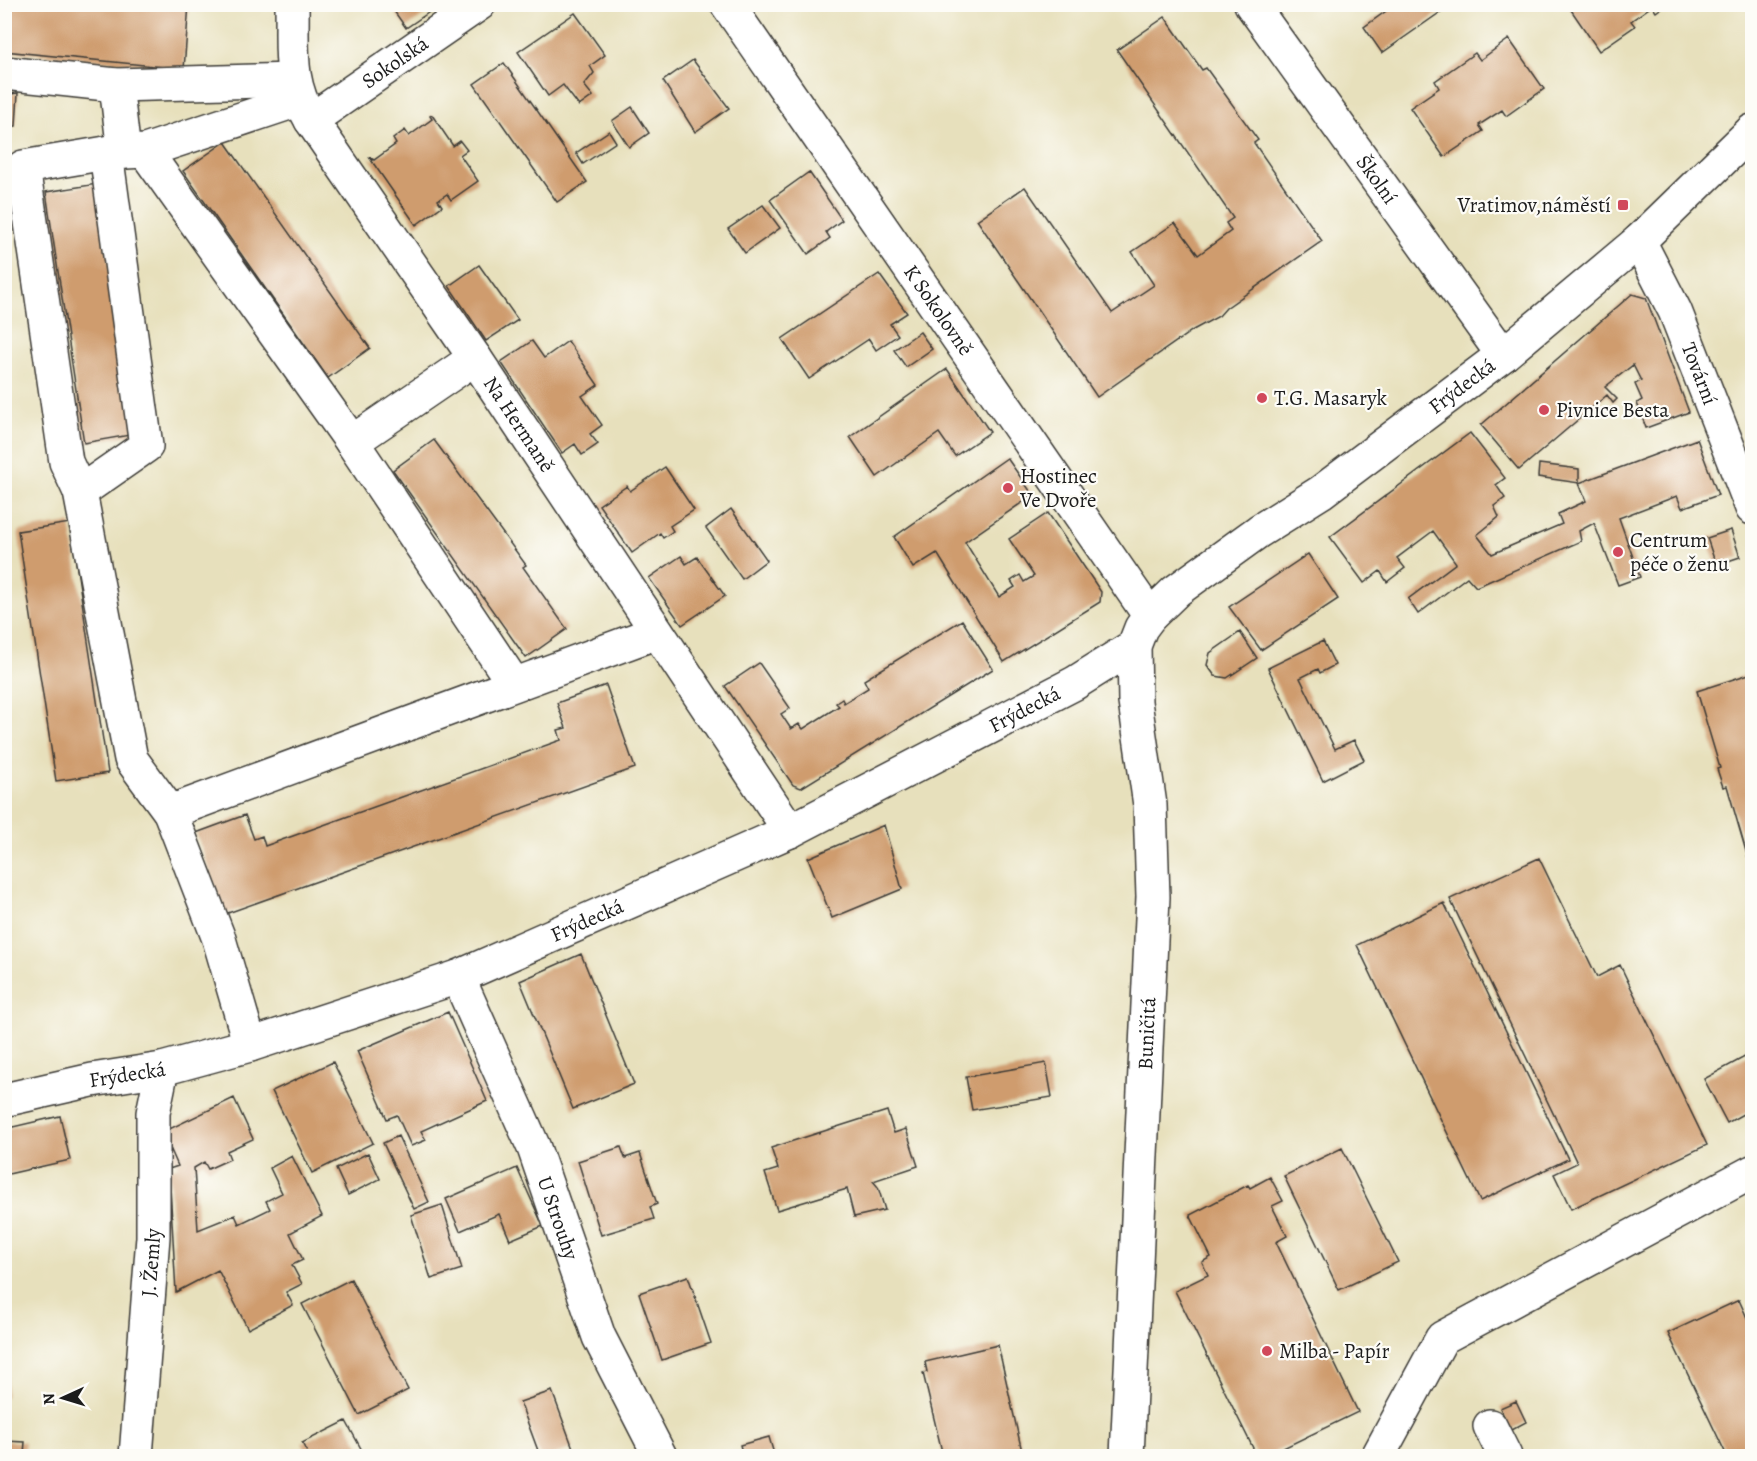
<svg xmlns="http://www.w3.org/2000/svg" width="1757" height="1461" font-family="Alegreya,serif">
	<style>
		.building { fill: #cf9c6e }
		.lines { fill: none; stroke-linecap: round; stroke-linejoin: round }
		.minor-casing { stroke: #3a3934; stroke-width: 36 }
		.major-casing { stroke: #3a3934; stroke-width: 36 }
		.minor { stroke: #fff; stroke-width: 33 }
		.major { stroke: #fff; stroke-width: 33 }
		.poi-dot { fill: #d1495b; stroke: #fdfcf7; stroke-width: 2 }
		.labels { text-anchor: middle; stroke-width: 4.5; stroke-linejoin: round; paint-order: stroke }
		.street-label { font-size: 21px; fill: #1c1c1c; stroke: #fdfcf7 }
		.poi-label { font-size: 21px; fill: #1c1c1c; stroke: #fdfcf7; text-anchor: start }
	</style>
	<rect width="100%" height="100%" fill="#fdfcf7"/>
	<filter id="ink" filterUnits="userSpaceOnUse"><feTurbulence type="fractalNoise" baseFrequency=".0167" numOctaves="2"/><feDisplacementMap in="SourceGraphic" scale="12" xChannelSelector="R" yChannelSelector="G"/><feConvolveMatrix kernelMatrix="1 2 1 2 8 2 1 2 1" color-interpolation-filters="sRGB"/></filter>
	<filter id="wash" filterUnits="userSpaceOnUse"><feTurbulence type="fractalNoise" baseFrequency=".008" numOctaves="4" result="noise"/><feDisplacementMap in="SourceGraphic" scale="24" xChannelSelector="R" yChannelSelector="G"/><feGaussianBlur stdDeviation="1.35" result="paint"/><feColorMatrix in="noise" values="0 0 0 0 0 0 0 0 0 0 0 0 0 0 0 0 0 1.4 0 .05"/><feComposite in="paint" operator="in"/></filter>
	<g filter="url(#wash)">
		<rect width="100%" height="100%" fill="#e7e0bc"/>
		<g id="blocks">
			<path class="building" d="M4 4H189L184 69 4 51Z
				M389 4H441L406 28Z
				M1396 4H1452L1382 53 1364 27Z
				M1567 4H1667L1656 12 1652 6 1631 21 1635 26 1599 51Z
				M575 13 605 55 590 66 594 73 584 85 593 96 579 106 563 85 548 96 518 52Z
				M1165 17 1202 70 1206 68 1258 140 1254 143 1322 241 1226 308 1219 316 1193 330 1097 397 977 220 1025 187 1112 313 1154 285 1132 252 1175 223 1198 255 1231 231 1226 223 1233 218 1117 50Z
				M1509 39 1544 89 1506 116 1502 110 1479 125 1483 131 1444 157 1410 108 1439 88 1435 81 1475 53 1480 60Z
				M693 60 729 108 695 132 663 81Z
				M504 63 587 182 557 202 474 84Z
				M18 93 16 126 4 127V95Z
				M632 107 649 133 629 147 612 121Z
				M432 115 453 146 460 141 467 150 460 155 478 181 451 200 447 194 438 200 442 206 416 225 369 157 374 160 396 144 393 139 405 130 409 136 432 119 430 116Z
				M609 131 616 142 583 164 576 153Z
				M225 142 370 348 328 378 183 171Z
				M809 172 842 220 826 232 830 238 808 254 770 200Z
				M97 184 136 434 84 443 46 192Z
				M763 205 780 228 745 253 728 229Z
				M479 265 518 320 486 341 449 286Z
				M879 274 907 313 890 324 898 335 876 350 869 339 809 379 782 339Z
				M1632 294 1646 298 1689 412 1646 428 1637 403 1642 400 1635 384 1641 381 1633 365 1605 387 1617 399 1613 403 1607 395 1519 470 1481 425Z
				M920 332 932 349 906 367 894 350Z
				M532 341 544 358 568 341 598 385 582 396 602 425 590 434 598 444 582 455 575 444 562 453 501 362Z
				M947 369 990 432 955 456 939 433 877 477 850 437Z
				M1470 433 1505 478 1496 485 1505 498 1494 506 1499 517 1477 535 1492 554 1562 524 1558 514 1586 501 1579 483 1697 439 1718 495 1682 508 1677 496 1619 518 1640 577 1618 585 1594 523 1579 531 1581 541 1476 587 1467 577 1418 614 1408 599 1456 563 1433 531 1397 558 1405 568 1387 582 1380 571 1364 583 1330 537Z
				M434 440 526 565 523 567 567 629 526 658 393 470Z
				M1007 458 1033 495 965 542 999 597 1015 587 1011 581 1020 575 1024 582 1034 576 1009 539 1048 513 1101 592 1100 602 1004 662 937 553 913 568 894 537Z
				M1539 464 1579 469V483L1538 477Z
				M665 467 694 510 670 526 673 531 663 538 660 533 632 553 599 505 627 486 630 491Z
				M731 509 767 560 742 579 706 528Z
				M70 523 108 773 56 781 18 531Z
				M1731 530 1740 557 1716 565 1707 538Z
				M1308 554 1338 599 1261 650 1229 607Z
				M681 556 686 564 697 557 725 596 682 625 649 578Z
				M962 620 993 669 801 788 793 785 725 686 759 663 790 708 781 714 791 729 799 724 803 729 839 706 836 703 842 699 844 703 868 688 864 680Z
				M1240 632 1257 658 1227 678 1215 676 1207 665 1210 653Z
				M1323 641 1335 665 1320 673 1318 669 1300 678 1335 749 1354 740 1364 760 1323 781 1268 668Z
				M1752 673V872L1727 786 1723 787 1717 769 1720 768 1697 691Z
				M606 685 635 768 225 914 196 833 245 815 254 839 262 836 265 846 561 740 558 730 566 728 557 703Z
				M884 825 902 889 832 918 808 858Z
				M1539 858 1597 977 1620 965 1707 1145 1571 1209 1554 1174 1577 1163 1450 899Z
				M1444 903 1568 1159 1480 1201 1357 945Z
				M581 954 634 1084 573 1109 520 981Z
				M448 1012 487 1101 421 1131 426 1140 411 1146 397 1115 387 1119 357 1051Z
				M1752 1053V1109L1727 1123 1704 1079Z
				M333 1062 373 1143 312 1173 272 1091Z
				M1046 1063 1052 1097 972 1110 966 1077Z
				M234 1098 253 1139 227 1151 230 1159 208 1169 204 1162 194 1168 198 1230 235 1215 239 1224 270 1209 266 1201 282 1193 270 1168 292 1156 322 1216 290 1233 303 1260 292 1265 302 1284 286 1292 293 1305 248 1329 218 1270 176 1292 169 1169 178 1166 163 1132Z
				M887 1111 894 1133 906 1129 918 1166 873 1181 878 1187 885 1210 854 1217 847 1189 777 1210 765 1173 778 1169 771 1148Z
				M60 1116 70 1160 4 1175V1129Z
				M398 1136 429 1202 414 1209 383 1143Z
				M621 1147 625 1158 640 1153 657 1204 650 1207 654 1219 601 1235 578 1161Z
				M1342 1148 1398 1262 1339 1290 1284 1176Z
				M368 1153 380 1179 348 1195 336 1169Z
				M517 1168 543 1226 510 1240 499 1214 460 1231 446 1199Z
				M1270 1177 1283 1201 1272 1206 1287 1236 1276 1242 1358 1412 1267 1456H1257L1175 1291 1208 1275 1202 1262 1211 1257 1190 1215 1248 1185 1250 1188Z
				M442 1205 462 1269 431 1279 411 1215Z
				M688 1276 711 1343 662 1360 639 1293Z
				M351 1279 408 1390 359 1415 302 1304Z
				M1739 1300 1752 1329V1456H1727L1668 1333Z
				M998 1345 1023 1456H943L923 1373 927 1372 925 1362Z
				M4 1368 8 1369 6 1397H4Z
				M552 1391 573 1448 550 1456H540L520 1402Z
				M1516 1401 1526 1422 1511 1430 1500 1408Z
				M346 1421 365 1456H309L302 1443Z
				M769 1437 774 1454 743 1456 740 1445Z
				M5 1441 25 1442 24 1454 35 1456H4Z"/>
		</g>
	</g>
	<g filter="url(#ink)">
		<use href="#blocks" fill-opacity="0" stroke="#3a3934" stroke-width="1.5"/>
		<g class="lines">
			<g class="minor-casing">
				<g id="minor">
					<path id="s1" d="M292 4C293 49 287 81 311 120L475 358 790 831"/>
					<path id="s2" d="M727 4 1150 616"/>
					<path id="s3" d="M1251 4 1503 355"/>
					<path d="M4 73 116 85 294 80"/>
					<path d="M116 85 124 152"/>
					<path id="s4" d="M311 120 479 4"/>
					<path d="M145 151 352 442 514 684"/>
					<path id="s5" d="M1639 241 1675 311 1752 508"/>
					<path d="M352 442 475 358"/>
					<path d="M80 492 146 446 106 153"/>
					<path d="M170 812 657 632"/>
					<path id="s6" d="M458 977 534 1148 599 1337 660 1456"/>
					<path d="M250 1045 219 939 170 812 131 759 80 492 66 462 23 167 106 153 145 151 298 100"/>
					<path id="s7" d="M4 1100 92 1080 162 1069 250 1045 458 977 790 831 1075 683 1134 646"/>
					<path d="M1490 1426 1505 1456"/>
					<path id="s8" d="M136 1456 153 1237V1113L162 1069"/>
					<path d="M1378 1456 1442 1338 1752 1172"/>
				</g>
			</g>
			<g class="major-casing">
				<g id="major">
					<path id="s9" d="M1127 1456 1153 897 1150 805 1135 702 1134 646 1141 628 1150 616 1176 591 1259 531 1321 492 1503 355 1639 241 1752 131"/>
				</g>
			</g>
			<use href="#minor" class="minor"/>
			<use href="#major" class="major"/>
		</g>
	</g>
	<g class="poi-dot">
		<rect x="1617" y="199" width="12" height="12" rx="3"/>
		<circle cx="1262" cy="398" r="6"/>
		<circle cx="1544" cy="410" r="6"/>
		<circle cx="1008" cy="488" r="6"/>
		<circle cx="1618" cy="552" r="6"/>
		<circle cx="1267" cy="1351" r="6"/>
	</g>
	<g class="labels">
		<g class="street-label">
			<text dy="7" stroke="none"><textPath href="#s4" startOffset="102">Sokolská</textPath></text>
			<text dy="7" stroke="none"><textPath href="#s3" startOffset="216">Školní</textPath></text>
			<text dy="7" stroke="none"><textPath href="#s2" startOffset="372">K Sokolovně</textPath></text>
			<text dy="7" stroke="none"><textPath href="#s5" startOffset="146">Tovární</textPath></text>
			<text dy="7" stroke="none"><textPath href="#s9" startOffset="1234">Frýdecká</textPath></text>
			<text dy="7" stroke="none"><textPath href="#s1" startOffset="488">Na Hermaně</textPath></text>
			<text dy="7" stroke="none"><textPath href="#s7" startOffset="1098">Frýdecká</textPath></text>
			<text dy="7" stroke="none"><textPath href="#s7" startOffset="612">Frýdecká</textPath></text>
			<text dy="7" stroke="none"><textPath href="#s9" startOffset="423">Buničitá</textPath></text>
			<text dy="7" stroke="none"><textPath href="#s7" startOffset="126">Frýdecká</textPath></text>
			<text dy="7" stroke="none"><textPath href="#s6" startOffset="261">U Strouhy</textPath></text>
			<text dy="7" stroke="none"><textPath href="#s8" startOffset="194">J. Žemly</textPath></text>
		</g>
		<g class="poi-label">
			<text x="1611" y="212" text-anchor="end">Vratimov,náměstí</text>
			<text x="1274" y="405">T.G. Masaryk</text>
			<text x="1556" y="417">Pivnice Besta</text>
			<text x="1020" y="483">Hostinec<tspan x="1020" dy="24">Ve Dvoře</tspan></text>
			<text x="1630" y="547">Centrum<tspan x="1630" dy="24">péče o ženu</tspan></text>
			<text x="1279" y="1358">Milba - Papír</text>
		</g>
	</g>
	<rect width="1757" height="1461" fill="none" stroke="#fdfcf7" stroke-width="24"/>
	<g transform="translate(63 1398) rotate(266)" stroke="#fdfcf7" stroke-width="4.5" paint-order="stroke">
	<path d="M0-4.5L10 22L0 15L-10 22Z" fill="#1c1c1c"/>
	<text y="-9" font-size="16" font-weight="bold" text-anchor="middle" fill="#1c1c1c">N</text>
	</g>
</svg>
